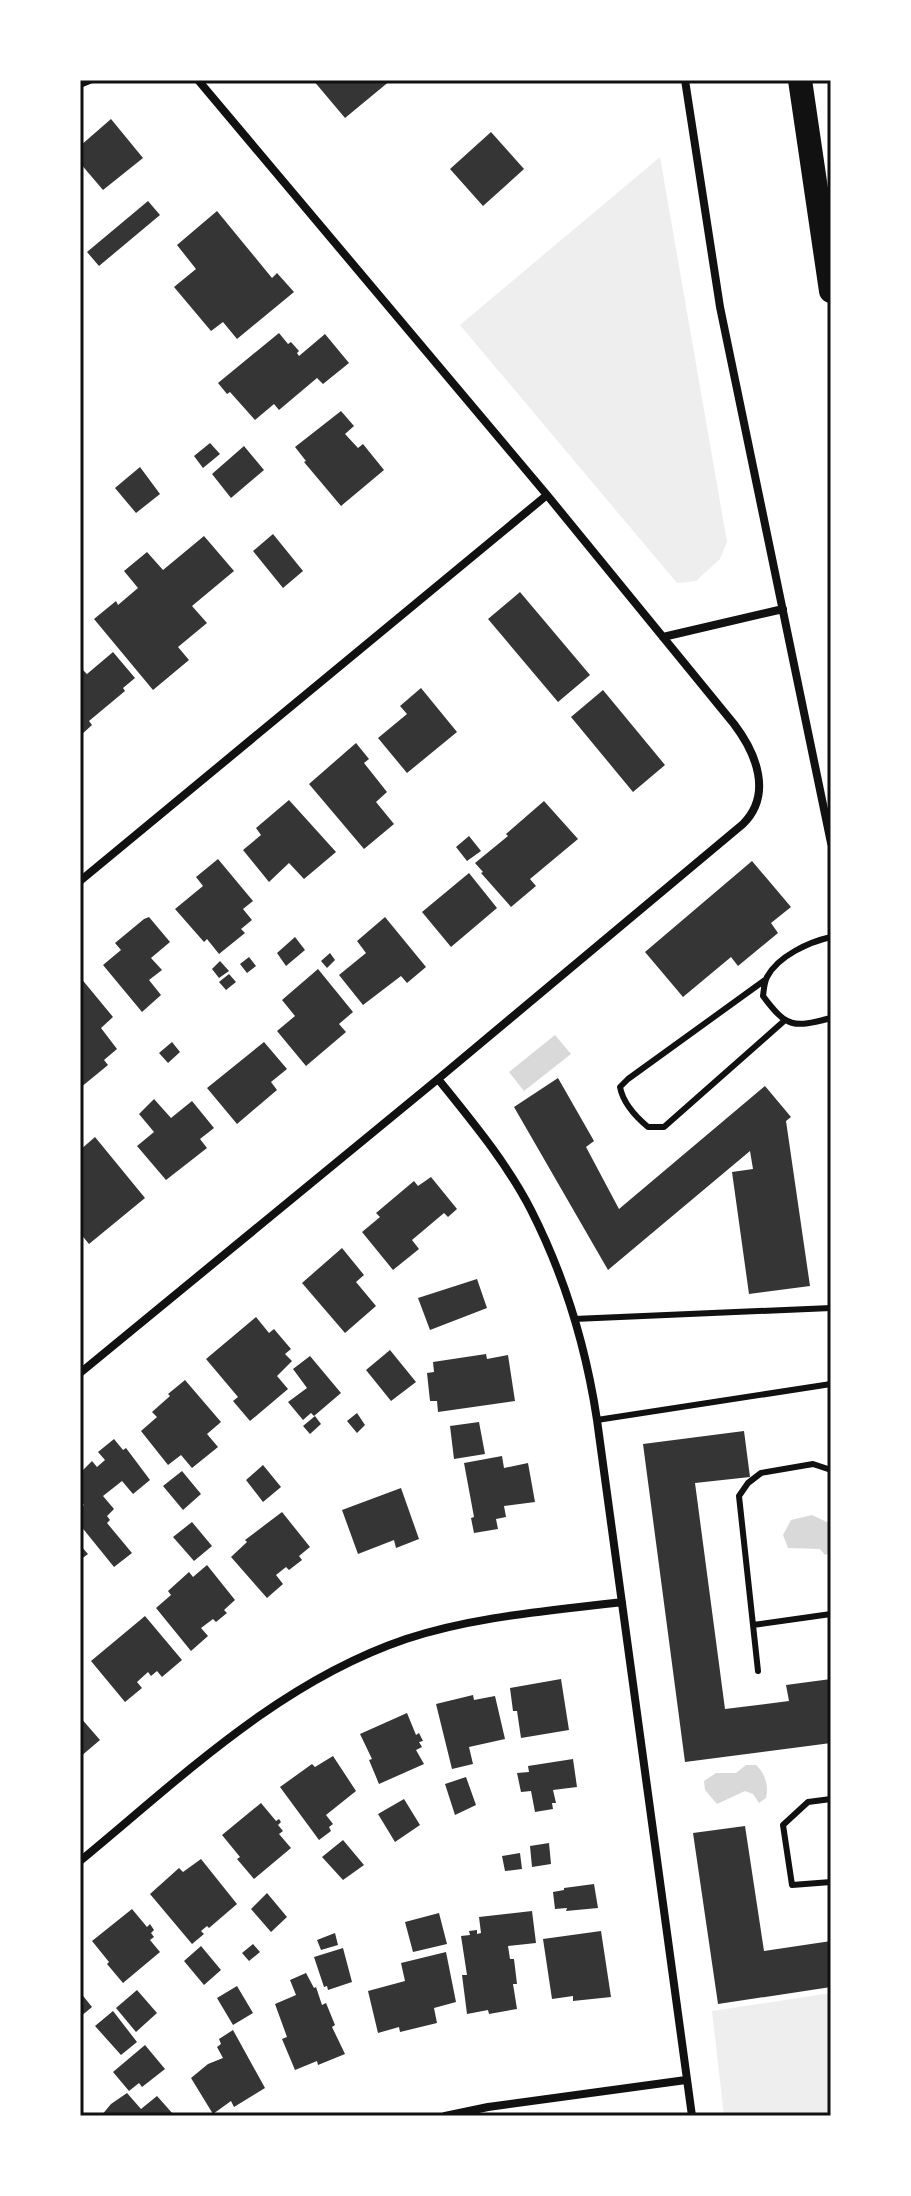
<svg xmlns="http://www.w3.org/2000/svg" width="911" height="2196" font-family="Manrope,sans-serif">
	<style>
		.green { fill: #eee }
		.water { fill: #d9d9d9 }
		.building { fill: #353535 }
		.lines { fill: none; stroke-linecap: round; stroke-linejoin: round }
		.service { stroke: #111; stroke-width: 6 }
		.minor { stroke: #111; stroke-width: 8 }
		.motorway { stroke: #111; stroke-width: 24 }
		.neatline { fill: none; stroke: #111; stroke-width: 3 }
	</style>
	<rect width="100%" height="100%" fill="#fff"/>
	<path class="green" d="M660 157 727 542 720 559 696 581 677 583 460 325Z
		M831 1993V2116H724L712 2011Z"/>
	<path class="water" d="M555 1035 571 1054 524 1091 509 1072Z
		M812 1515 831 1524V1552L825 1555 820 1549 788 1548 783 1535 791 1520Z
		M746 1765H756C765 1773 769 1786 766 1798L759 1803 753 1794 745 1791 717 1804 705 1790 704 1781 716 1773H736Z"/>
	<path class="building" d="M313 80H391L345 118Z
		M111 119 143 158 103 190 80 163V146Z
		M491 132 524 169 483 206 450 169Z
		M148 201 160 215 99 266 87 252Z
		M217 211 272 278 277 273 294 292 237 339 223 322 211 331 174 287 196 269 177 245Z
		M279 333 288 344 291 342 299 351 297 353 299 356 325 334 349 363 323 384 317 378 279 410 274 404 255 420 230 392 227 394 218 383Z
		M341 411 354 426 345 434 358 448 363 444 384 470 341 506 304 462 306 461 295 447Z
		M210 443 220 454 203 468 194 456Z
		M244 446 264 470 231 498 212 474Z
		M140 467 160 494 136 513 115 488Z
		M273 534 303 571 283 588 253 551Z
		M204 536 234 571 192 606 207 623 178 647 189 660 153 690 94 619 116 601 118 605 138 588 124 571 147 552 163 570Z
		M520 592 590 675 558 702 488 619Z
		M113 652 135 678 123 688 125 691 89 721 92 725 80 736V667L87 674Z
		M421 688 457 732 407 773 378 738 407 714 400 706Z
		M603 690 665 765 633 792 571 717Z
		M356 743 369 759 364 763 387 792 376 802 394 824 364 849 309 784Z
		M289 800 336 852 304 879 289 863 269 882 243 850 261 835 256 828Z
		M544 801 578 839 530 879 536 886 511 907 481 873 483 872 475 863 508 836 506 834Z
		M469 836 481 851 467 861 456 847Z
		M218 859 253 901 243 909 252 920 241 929 245 933 219 954 207 939 204 942 175 909 203 886 196 877Z
		M752 861 791 907 771 923 778 933 738 966 731 957 683 997 645 952Z
		M469 873 497 908 451 947 422 912Z
		M149 917 170 942 151 958 162 970 149 980 161 995 142 1012 103 965 121 950 115 943 144 919Z
		M385 917 426 967 407 983 401 976 363 1005 339 975 366 953 357 941Z
		M295 937 305 950 286 966 277 953Z
		M330 953 335 960 327 968 321 961Z
		M249 957 256 966 247 973 240 964Z
		M220 961 229 971 219 978 212 969Z
		M318 969 353 1012 339 1024 346 1032 306 1066 277 1031 295 1016 282 1000Z
		M229 974 236 982 226 990 219 982Z
		M80 977 113 1017 101 1028 117 1049 104 1060 108 1065 80 1088Z
		M172 1042 180 1052 168 1063 159 1053Z
		M264 1042 287 1069 271 1082 277 1090 237 1124 207 1088Z
		M558 1078 594 1141 586 1147 619 1209 765 1086 791 1117 786 1121 810 1286 749 1294 732 1172 753 1169 750 1151 608 1270 514 1107Z
		M154 1099 171 1118 192 1101 214 1128 200 1139 207 1148 166 1180 137 1146 154 1132 139 1114Z
		M95 1137 145 1198 89 1244 80 1233V1150Z
		M431 1177 457 1209 448 1217 444 1213 412 1240 419 1249 393 1270 362 1232 380 1217 376 1213 414 1181 418 1186Z
		M342 1248 364 1275 356 1282 376 1306 345 1333 302 1283Z
		M477 1279 487 1308 430 1330 418 1298Z
		M256 1317 269 1333 274 1329 291 1349 285 1354 292 1361 277 1376 288 1389 250 1421 233 1401 238 1397 206 1359Z
		M390 1350 416 1382 391 1401 366 1370Z
		M486 1354 487 1359 508 1355 515 1401 438 1412 437 1401H430L427 1373 434 1372 433 1362Z
		M310 1356 341 1393 314 1416 311 1413 303 1420 288 1402 307 1388 293 1369Z
		M185 1380 221 1422 207 1434 218 1447 192 1468 181 1455 168 1465 141 1431 157 1417 152 1412 170 1396 168 1394Z
		M357 1413 365 1425 357 1433 347 1421Z
		M315 1416 321 1424 310 1434 303 1426Z
		M479 1422 485 1454 454 1459 450 1426Z
		M744 1431 750 1477 695 1483 725 1709 789 1701 786 1685 831 1679V1743L685 1762 643 1444Z
		M114 1439 123 1450 126 1448 150 1480 133 1494 122 1481 103 1496 114 1509 107 1516 110 1520 107 1523 132 1553 114 1567 80 1525V1508L84 1505 80 1500 82 1479 80 1473 92 1461 97 1467 105 1460 98 1452Z
		M502 1456 504 1468 528 1463 535 1502 504 1506 506 1517 496 1519 498 1529 474 1533 471 1518 474 1517 464 1463Z
		M263 1465 281 1487 263 1502 246 1480Z
		M182 1471 201 1494 183 1510 163 1486Z
		M401 1488 419 1539 396 1548 394 1540 358 1554 342 1510Z
		M282 1512 310 1547 299 1556 302 1560 289 1570 286 1567 276 1575 283 1584 267 1598 231 1557 247 1542 245 1540Z
		M192 1522 212 1546 194 1561 173 1537Z
		M80 1545 88 1554 80 1560Z
		M207 1565 235 1600 224 1610 227 1613 216 1622 213 1619 201 1628 208 1636 191 1651 156 1608 171 1595 168 1591 189 1572 193 1577Z
		M145 1616 182 1660 162 1677 157 1671 151 1676 148 1672 137 1682 142 1688 125 1702 91 1661Z
		M561 1679 569 1730 521 1738 517 1711H513L510 1688Z
		M473 1695 474 1700 495 1696 505 1739 469 1747 473 1764 452 1769 436 1704Z
		M407 1713 416 1735 419 1733 423 1741 419 1742 422 1747 416 1750 424 1764 379 1784 369 1760 372 1759 360 1734Z
		M80 1717 100 1740 80 1757Z
		M333 1756 356 1791 326 1815 333 1824 329 1827 331 1831 319 1840 280 1787 312 1764 315 1767Z
		M573 1759 577 1787 553 1790 556 1803H552L553 1809 535 1812 531 1791 521 1792 517 1773 529 1772 528 1766Z
		M466 1777 476 1805 455 1815 445 1784Z
		M404 1799 420 1825 395 1842 378 1814Z
		M261 1803 276 1821 279 1819 281 1822 278 1825 283 1831 279 1834 291 1848 254 1879 237 1859 240 1857 222 1835Z
		M745 1826 764 1951 831 1941V1987L718 2004 693 1833Z
		M343 1840 364 1865 343 1880 322 1857Z
		M549 1843 551 1864 532 1867 530 1846Z
		M520 1853 522 1869 505 1871 502 1856Z
		M201 1859 237 1904 209 1928 207 1926 201 1931 204 1934 192 1944 150 1894 179 1868 183 1872Z
		M594 1884 598 1908 566 1911 567 1908 555 1909 553 1892 564 1890V1888Z
		M267 1893 287 1917 271 1932 251 1909Z
		M132 1909 147 1927 150 1924 154 1930 151 1933 154 1937 150 1940 160 1952 123 1983 107 1964 109 1962 92 1941Z
		M532 1911 536 1943 508 1946 510 1959H514L517 1984H513L517 2009 489 2014 488 2010 467 2014 462 1975H467L461 1936 470 1935 469 1931 477 1930V1934L481 1933 479 1917Z
		M439 1913 447 1944 413 1952 405 1922Z
		M601 1931 611 1997 573 2001V1996L552 1999 543 1939Z
		M335 1933 338 1945 321 1950 317 1940Z
		M253 1944 260 1952 249 1961 242 1953Z
		M201 1946 221 1970 204 1985 184 1961Z
		M343 1948 352 1982 328 1990 327 1986 324 1987 314 1957Z
		M446 1952 456 2002 434 2008 437 2023 400 2032 399 2027 378 2033 368 1991 405 1981 401 1963Z
		M306 1973 314 1988 316 1987 322 2005 326 2003 335 2025 332 2027 345 2054 318 2065 317 2061 295 2070 282 2039 287 2037 275 2004 296 1995 290 1980Z
		M237 1986 253 2013 233 2025 217 1998Z
		M137 1990 157 2013 136 2032 116 2008Z
		M80 1992 92 2007 80 2017Z
		M113 2011 137 2042 121 2055 95 2026Z
		M233 2030 265 2088 234 2107 231 2101 213 2114 191 2078 208 2064 223 2058 217 2047 221 2044 219 2039Z
		M145 2045 165 2069 142 2087 139 2083 129 2091 113 2072Z
		M127 2093 141 2109 157 2096 173 2114 171 2116H101L111 2104Z"/>
	<g class="lines">
		<path class="service" d="M80 85 92 80
			M831 937C809 942 778 956 767 977 764 983 764 989 763 996 787 1028 793 1028 831 1018
			M765 980 628 1079 620 1087C623 1103 636 1117 648 1127H664L784 1021
			M574 1319 831 1308
			M597 1420 831 1384
			M753 1625 831 1614
			M758 1671 739 1496 748 1483 761 1473 813 1464 831 1470
			M831 1799 808 1802 783 1825 792 1885 831 1882"/>
		<path class="minor" d="M685 80 720 307 831 843
			M663 637 783 609
			M80 881 547 495
			M438 1079C471 1120 507 1163 531 1210 564 1275 586 1347 597 1420L692 2116
			M80 1373 438 1079 743 824C773 794 756 753 734 724L547 495 198 80
			M80 1861C182 1777 279 1682 406 1639 476 1616 550 1611 622 1602
			M445 2116 488 2107 686 2080"/>
		<path class="motorway" d="M800 80 831 291"/>
	</g>
	<rect width="911" height="2196" fill="none" stroke="#ffffff" stroke-width="164"/>
	<rect x="82" y="82" width="747" height="2032" class="neatline"/>
</svg>
